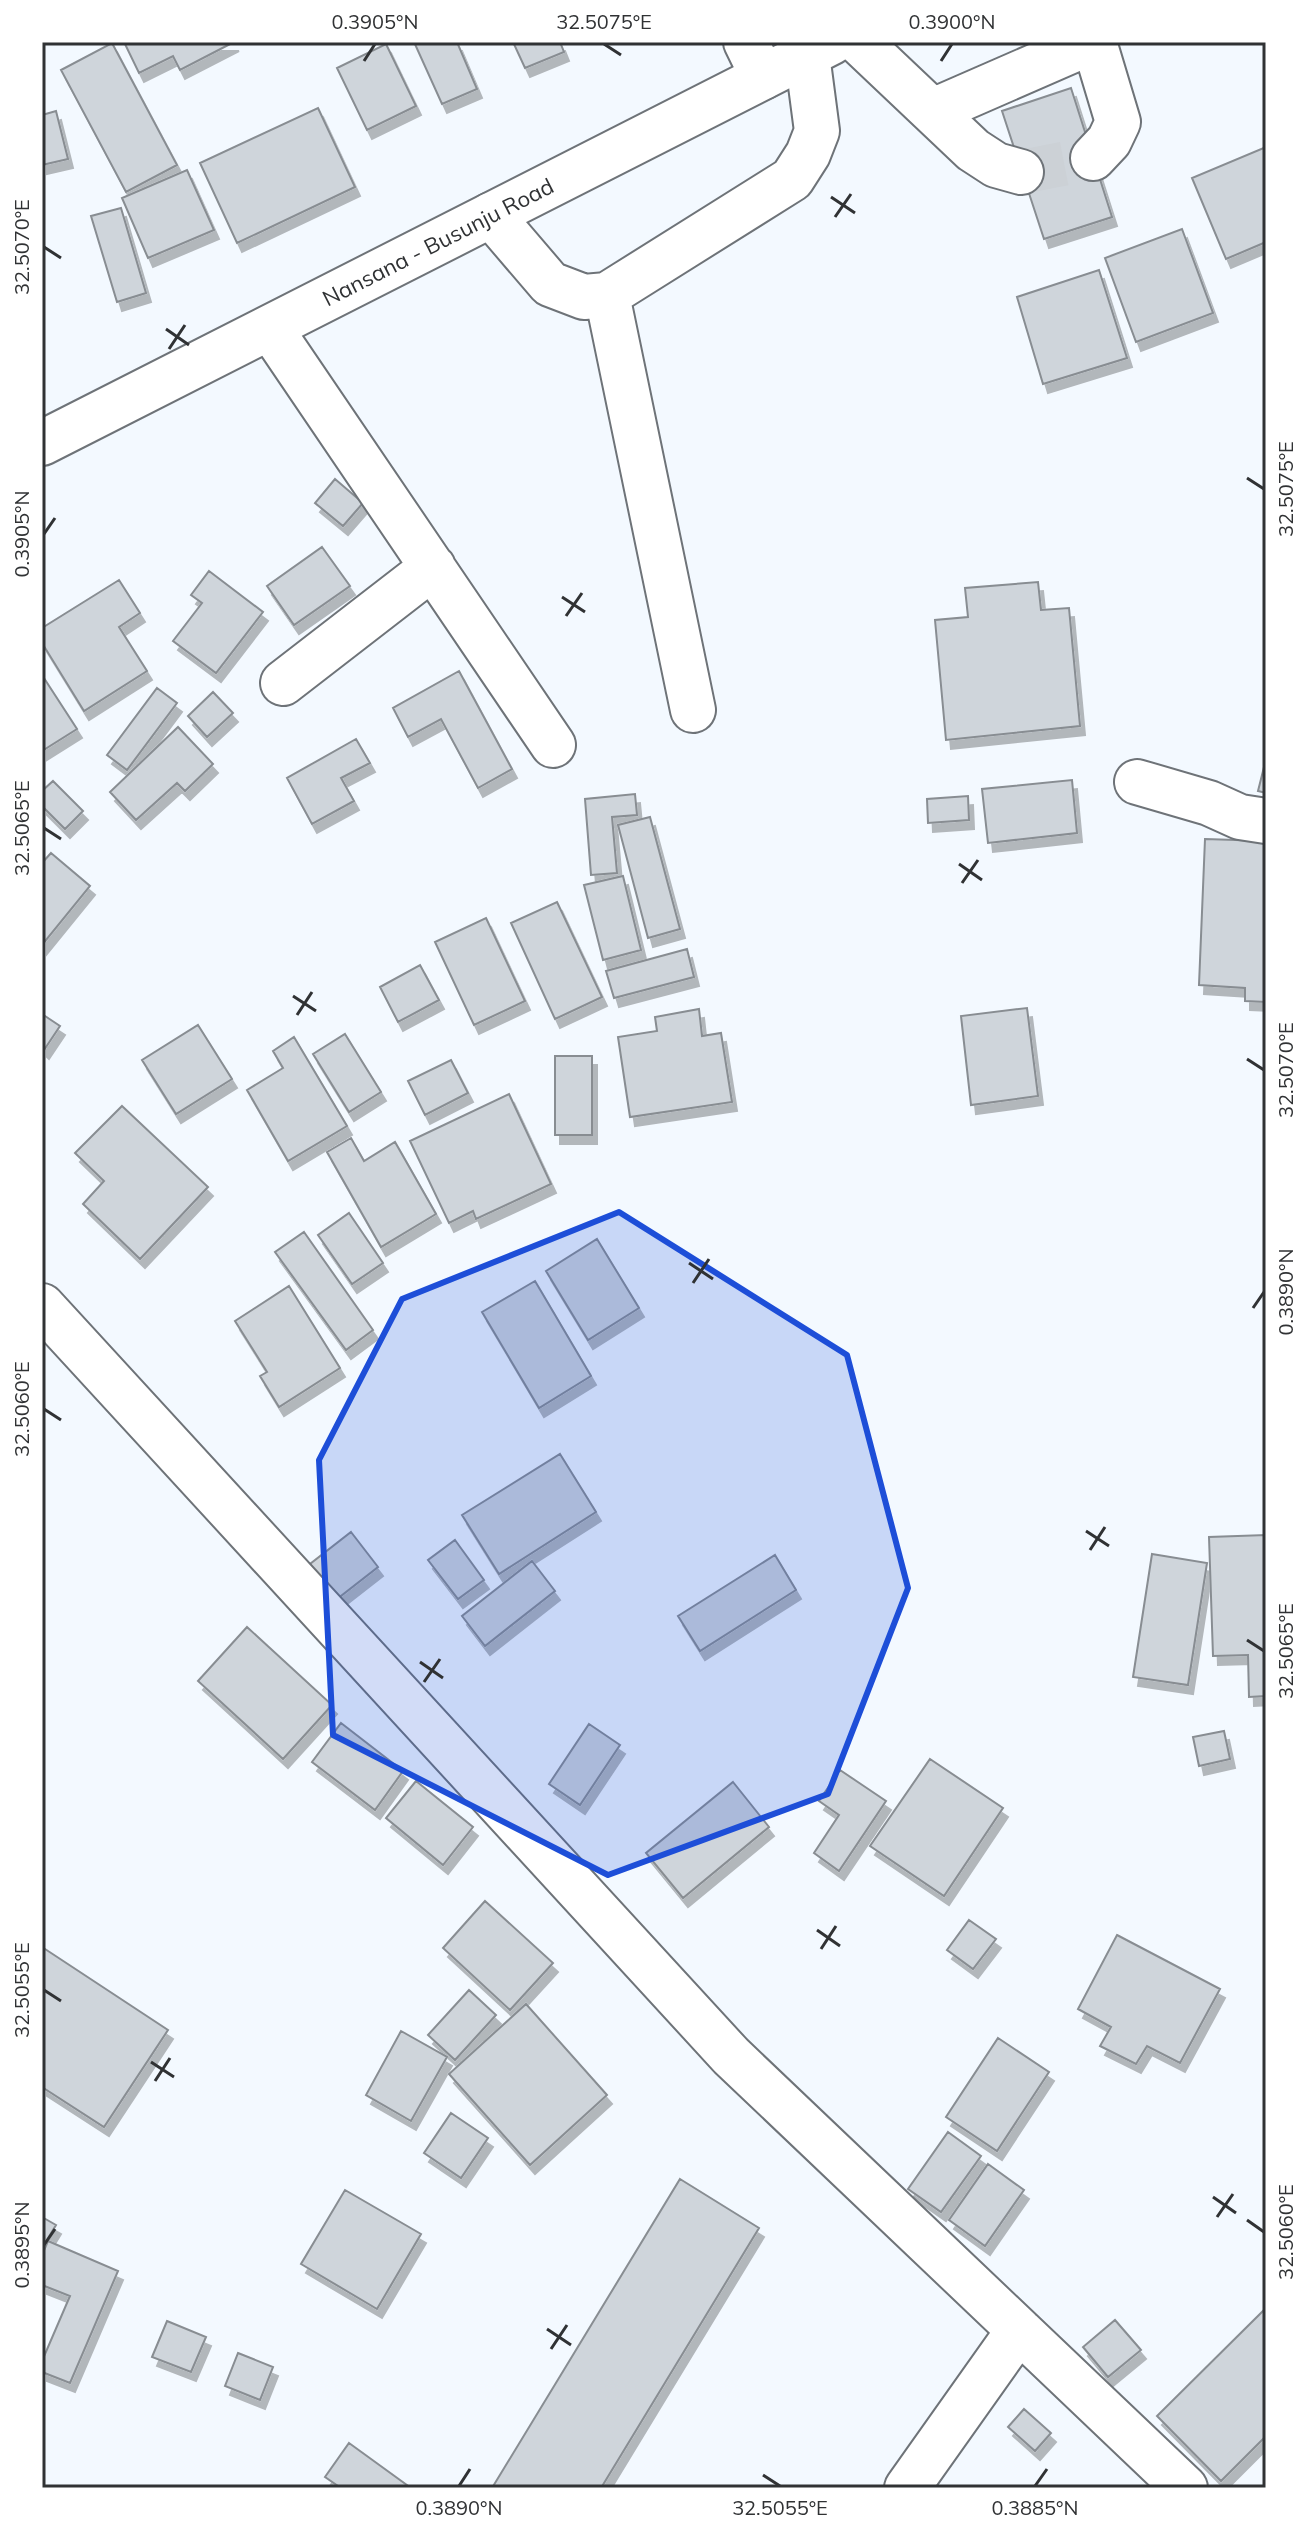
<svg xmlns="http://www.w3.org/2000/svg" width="1308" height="2530" font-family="Mulish,sans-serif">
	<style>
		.building { fill: #cfd5db; stroke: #888d92; stroke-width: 2; filter: url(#shadow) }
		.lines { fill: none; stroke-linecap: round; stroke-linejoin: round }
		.minor-tunnel { stroke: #ccd1d6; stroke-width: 44; stroke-dasharray: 44 22; stroke-linecap: butt }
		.minor-casing { stroke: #6e7378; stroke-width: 48 }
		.major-casing { stroke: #6e7378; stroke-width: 48 }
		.minor { stroke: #fff; stroke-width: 44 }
		.major { stroke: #fff; stroke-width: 44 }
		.marked { fill: #1d4ed8; fill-opacity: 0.2; stroke: #1d4ed8; stroke-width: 6; stroke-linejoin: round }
		.ticks { fill: none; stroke: #303234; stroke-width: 3 }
		.labels { text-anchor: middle; stroke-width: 6; stroke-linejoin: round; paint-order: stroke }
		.street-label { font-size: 22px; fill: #303234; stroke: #fff }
		.neatline { fill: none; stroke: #303234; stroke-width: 3 }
		.ticks-label { font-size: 20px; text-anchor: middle; fill: #303234 }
	</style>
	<defs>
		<filter id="shadow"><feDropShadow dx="5" dy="9" stdDeviation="0" flood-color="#0004"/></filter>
	</defs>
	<rect width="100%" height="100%" fill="#f3f9ff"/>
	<path class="building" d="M124 42H234L180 70 173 56 139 73Z
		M414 42H457L477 89 442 104Z
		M513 42H560L564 52 525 68Z
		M112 43 177 165 126 192 61 70Z
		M386 44 416 106 367 130 337 68Z
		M1071 88 1112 217 1044 239 1002 111Z
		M318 108 355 187 237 243 200 163Z
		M56 111 68 159 42 165V115Z
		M1266 147V242L1226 259 1192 178Z
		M187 170 214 230 148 258 122 198Z
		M121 208 146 293 117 302 91 216Z
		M1182 229 1213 313 1136 342 1105 258Z
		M1099 270 1127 358 1043 384 1017 297Z
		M335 479 363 503 343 526 315 503Z
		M322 547 350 586 294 625 267 586Z
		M209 571 263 612 216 673 173 641 202 603 191 595Z
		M119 580 140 613 119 627 147 671 84 711 42 643V628Z
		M1038 582 1041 610 1069 608 1080 726 946 740 935 620 968 617 965 588Z
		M459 671 512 769 478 788 441 719 408 737 393 708Z
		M42 675 77 729 42 751Z
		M157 688 177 703 127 770 107 755Z
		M213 692 233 713 207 737 188 716Z
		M178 727 213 764 185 791 177 783 136 820 110 792Z
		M356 739 370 763 341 778 354 801 312 824 287 778Z
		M1266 759V793L1258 791Z
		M1072 780 1077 833 988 843 982 789Z
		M53 781 83 811 65 829 42 806V791Z
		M635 794 637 815 612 817 617 873 591 875 585 799Z
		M968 796 969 820 928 823 927 799Z
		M650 817 680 929 648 938 618 825Z
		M1205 839 1266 841V1002L1245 1001V988L1199 985Z
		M51 853 90 886 42 945V863Z
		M623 876 641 950 603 960 584 885Z
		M557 902 602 997 555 1019 511 923Z
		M486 918 525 1001 474 1025 435 942Z
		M687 949 694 977 614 998 606 971Z
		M420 965 439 1000 398 1022 380 987Z
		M1027 1008 1038 1096 971 1105 961 1016Z
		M699 1009 702 1036 721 1033 732 1102 630 1117 618 1037 657 1031 655 1017Z
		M42 1014 60 1026 44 1050 42 1048Z
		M198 1025 232 1079 176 1114 142 1060Z
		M345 1034 381 1092 349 1112 313 1054Z
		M294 1037 347 1126 288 1161 247 1090 283 1068 273 1051Z
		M555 1056H592V1135H555Z
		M451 1060 468 1093 425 1115 408 1081Z
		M509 1094 551 1184 476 1219 473 1211 449 1223 410 1141Z
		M122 1106 208 1187 140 1259 83 1204 104 1181 75 1153Z
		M351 1138 364 1161 395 1142 436 1214 381 1247 327 1152Z
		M349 1213 383 1263 352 1284 318 1235Z
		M304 1232 373 1330 346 1350 275 1252Z
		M597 1239 639 1308 588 1340 546 1271Z
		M535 1281 591 1376 539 1408 482 1312Z
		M289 1286 340 1368 279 1407 260 1376 267 1372 235 1321Z
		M560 1454 596 1512 499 1574 462 1515Z
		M351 1532 378 1567 337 1599 310 1564Z
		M1266 1535V1696L1249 1697 1248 1655 1213 1656 1209 1537Z
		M455 1540 484 1580 458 1599 428 1560Z
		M1152 1554 1207 1563 1188 1685 1133 1677Z
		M775 1555 796 1590 700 1651 678 1616Z
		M532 1561 555 1591 485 1646 462 1616Z
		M247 1627 332 1705 283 1759 198 1681Z
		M341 1723 403 1771 375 1810 312 1762Z
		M589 1724 620 1745 580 1805 549 1784Z
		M1224 1731 1230 1759 1199 1766 1193 1737Z
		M930 1759 1003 1808 944 1896 870 1846Z
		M840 1770 886 1801 839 1871 814 1853 839 1815 819 1801Z
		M416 1781 473 1827 443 1865 386 1818Z
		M733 1782 769 1827 683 1898 646 1853Z
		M485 1901 553 1963 510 2010 443 1948Z
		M969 1920 996 1939 973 1969 947 1950Z
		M1117 1935 1220 1989 1180 2063 1147 2046 1136 2064 1100 2046 1111 2027 1078 2009Z
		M42 1947 168 2030 104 2127 42 2087Z
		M469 1990 496 2015 455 2060 428 2035Z
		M526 2004 607 2095 530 2165 449 2074Z
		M401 2031 447 2057 411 2121 366 2095Z
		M998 2038 1049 2072 997 2151 946 2117Z
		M451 2113 488 2138 461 2178 424 2153Z
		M948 2132 981 2156 941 2212 908 2189Z
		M988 2164 1024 2190 985 2246 949 2220Z
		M680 2179 759 2228 601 2488H492Z
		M345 2190 421 2234 377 2309 301 2264Z
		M42 2217 56 2225 42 2248Z
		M48 2241 118 2271 70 2383 42 2372V2361L70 2296 42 2285V2255Z
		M1266 2308V2436L1221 2481 1157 2416Z
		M1115 2320 1141 2350 1108 2377 1083 2347Z
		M167 2321 206 2337 191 2372 152 2357Z
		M238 2353 273 2367 260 2400 225 2386Z
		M1024 2409 1051 2433 1035 2451 1008 2427Z
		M349 2443 411 2488H341L325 2477Z"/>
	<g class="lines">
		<path class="minor-tunnel" d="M1021 172 1093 158"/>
		<g class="minor-casing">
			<path id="minor" d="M746 42 763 77
				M859 42 973 150 996 165 1021 172
				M933 111 1091 42
				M1093 158 1109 141 1118 122 1094 42
				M491 215 550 284 584 297 607 295 792 179 808 154 817 131 807 55
				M607 295 693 710
				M270 328 553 745
				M283 683 433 567
				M1137 782 1209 803 1240 817 1266 821
				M42 1306 731 2056 1185 2488
				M907 2488 1019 2330"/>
		</g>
		<g class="major-casing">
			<g id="major">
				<path id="s1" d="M42 443 832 42"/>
			</g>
		</g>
		<use href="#minor" class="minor"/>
		<use href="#major" class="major"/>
	</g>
	<path class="marked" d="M619 1212 847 1355 908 1588 828 1794 608 1875 333 1735 319 1460 402 1299Z"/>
	<path class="ticks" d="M604 44 621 55M364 61 375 44M941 61 952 44M831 197 855 213M835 217 851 194M44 247 61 258M166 329 189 345M169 349 185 325M1247 478 1264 489M44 534 55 518M562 597 585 612M566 616 582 593M44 828 61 839M959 864 982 880M962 883 978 860M293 996 316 1011M297 1015 312 992M1247 1059 1264 1070M689 1263 713 1279M693 1283 709 1259M1253 1308 1264 1292M44 1409 61 1420M1086 1531 1109 1546M1090 1550 1105 1527M1247 1640 1264 1651M420 1662 443 1678M424 1682 440 1659M817 1930 840 1946M821 1949 836 1926M44 1990 61 2001M151 2062 174 2077M155 2081 170 2058M1213 2197 1236 2213M1217 2217 1233 2194M1247 2220 1264 2232M44 2245 55 2229M547 2329 571 2345M551 2349 567 2325M763 2475 780 2486M459 2486 470 2469M1035 2486 1047 2469"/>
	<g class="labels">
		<g class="street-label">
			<text dy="8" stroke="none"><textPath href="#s1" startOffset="444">Nansana - Busunju Road</textPath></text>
		</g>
	</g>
	<rect width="1308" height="2530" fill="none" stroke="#ffffff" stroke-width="88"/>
	<rect x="44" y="44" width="1220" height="2442" class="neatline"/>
	<g class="ticks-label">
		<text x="375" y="29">0.3905°N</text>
		<text x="604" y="29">32.5075°E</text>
		<text x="952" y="29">0.3900°N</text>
		<text transform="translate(22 247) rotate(-90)" y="7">32.5070°E</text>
		<text transform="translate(1286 489) rotate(-90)" y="7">32.5075°E</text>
		<text transform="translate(22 534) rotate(-90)" y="7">0.3905°N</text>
		<text transform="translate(22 828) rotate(-90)" y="7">32.5065°E</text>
		<text transform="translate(1286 1070) rotate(-90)" y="7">32.5070°E</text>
		<text transform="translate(1286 1292) rotate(-90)" y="7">0.3890°N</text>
		<text transform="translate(22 1409) rotate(-90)" y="7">32.5060°E</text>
		<text transform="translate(1286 1651) rotate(-90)" y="7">32.5065°E</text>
		<text transform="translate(22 1990) rotate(-90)" y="7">32.5055°E</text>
		<text transform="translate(1286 2232) rotate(-90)" y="7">32.5060°E</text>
		<text transform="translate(22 2245) rotate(-90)" y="7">0.3895°N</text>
		<text x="459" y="2515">0.3890°N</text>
		<text x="780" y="2515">32.5055°E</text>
		<text x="1035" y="2515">0.3885°N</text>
	</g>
</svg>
